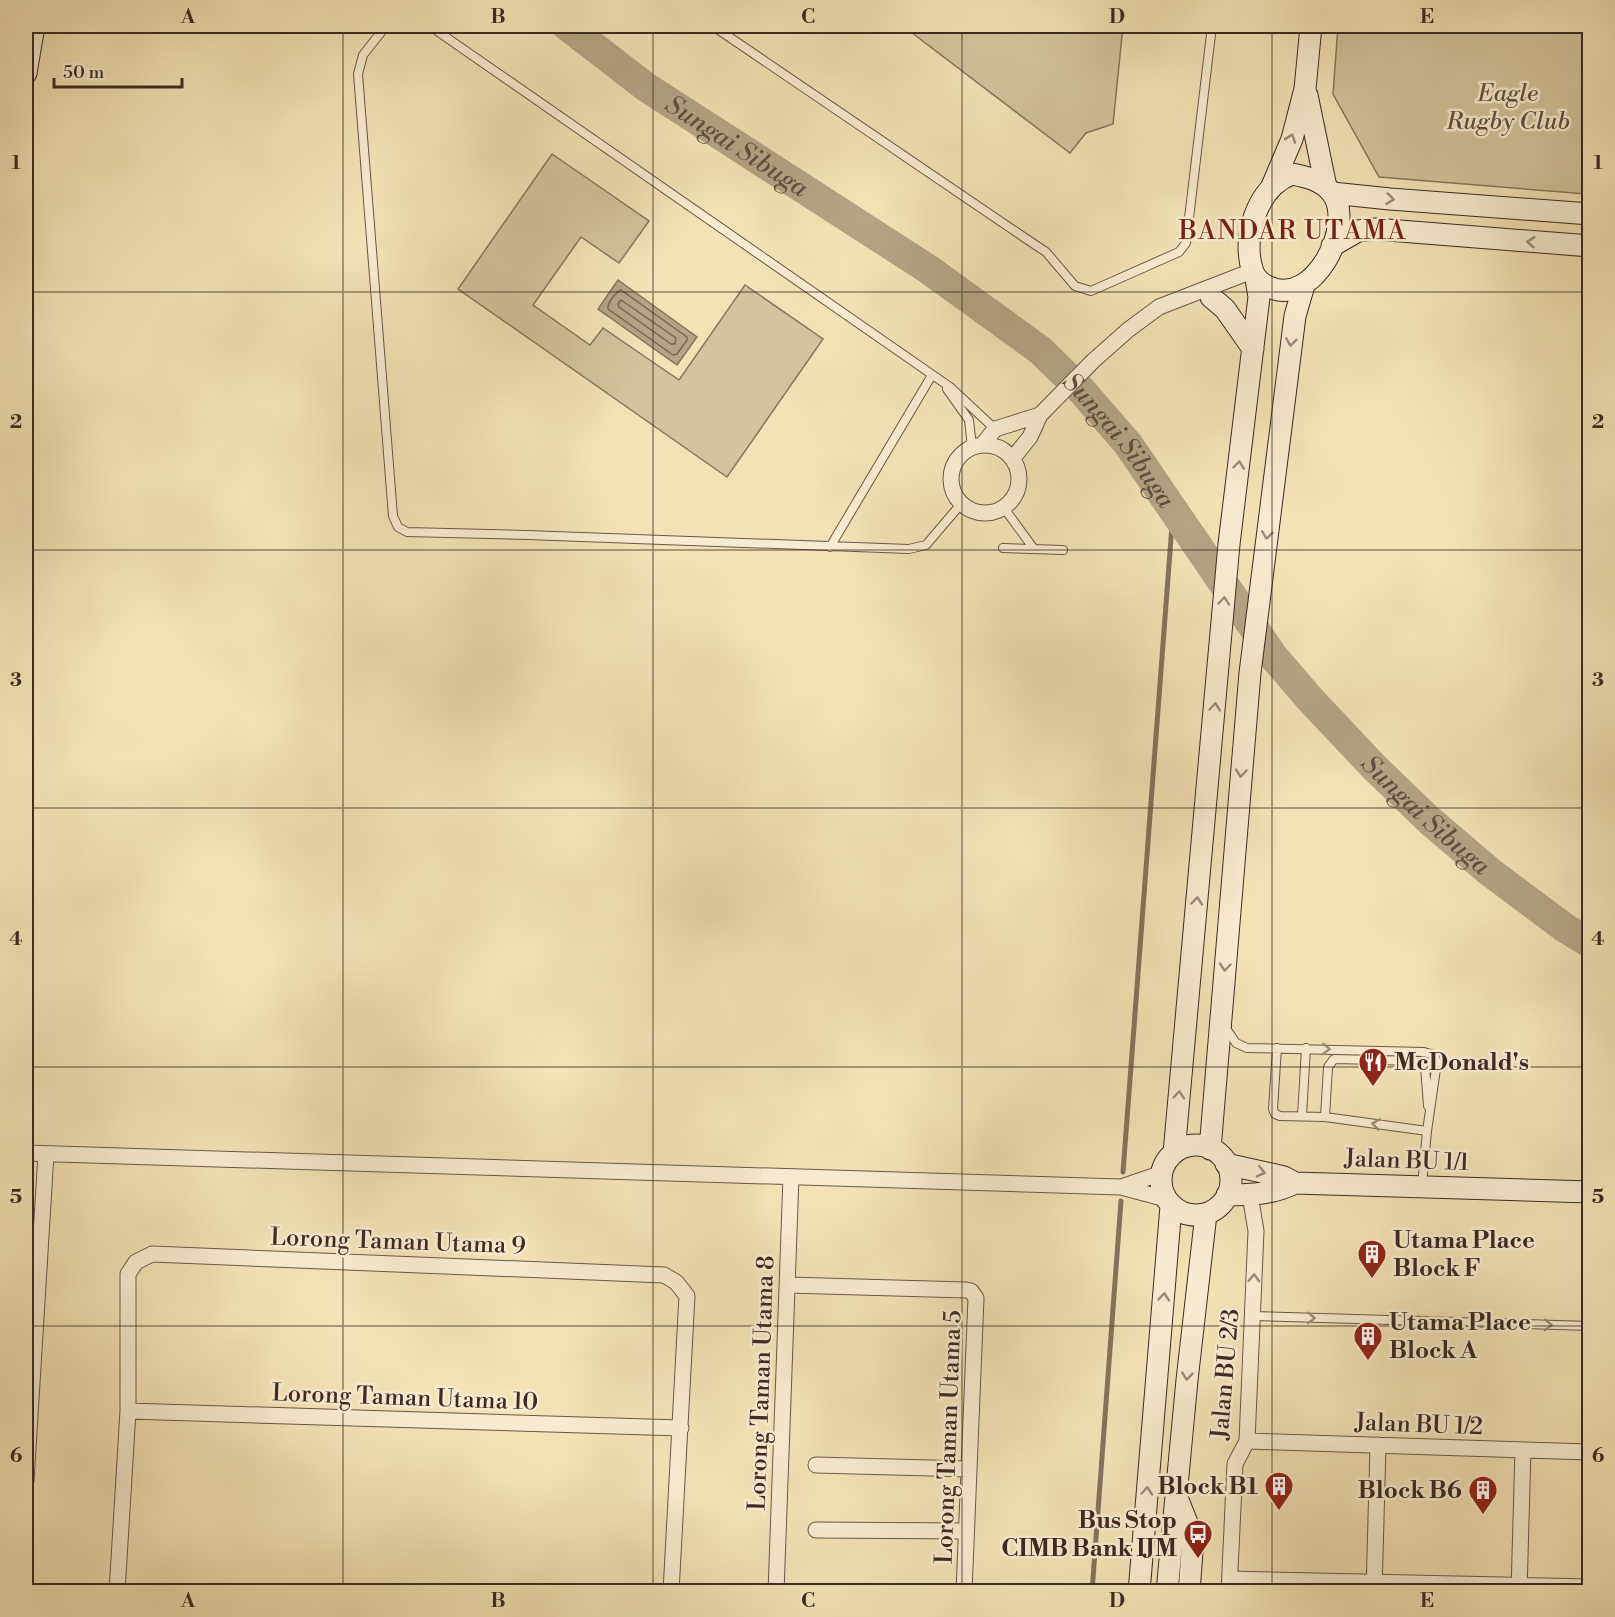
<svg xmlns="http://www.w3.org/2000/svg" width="1615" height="1617" font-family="'Libre Bodoni',serif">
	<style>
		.green { fill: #d5c39d; stroke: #887660; stroke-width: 1.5 }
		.water { fill: #b5a384; stroke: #85735d; stroke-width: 1.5 }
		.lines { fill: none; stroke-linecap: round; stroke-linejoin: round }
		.shore { stroke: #786654; stroke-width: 1.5 }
		.stream { stroke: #85735d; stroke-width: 5 }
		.river { stroke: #b5a384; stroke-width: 30 }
		.lane-casing { stroke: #6a5848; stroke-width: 10 }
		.street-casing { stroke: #6a5848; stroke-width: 17 }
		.secondary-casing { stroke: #3c2a23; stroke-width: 23 }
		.lane { stroke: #f8ecd0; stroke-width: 8 }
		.street { stroke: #f8ecd0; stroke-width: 15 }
		.secondary { stroke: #f8ecd0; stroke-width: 21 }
		.oneway { stroke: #9a8b7a }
		.grid { fill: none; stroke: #3c2a23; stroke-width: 1.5; stroke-opacity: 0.55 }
		.labels { text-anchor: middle; stroke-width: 5; stroke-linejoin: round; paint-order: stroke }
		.park-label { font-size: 24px; font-style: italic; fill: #625042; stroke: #f8ecd0 }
		.poi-label { font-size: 24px; font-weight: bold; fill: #3c2a23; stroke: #f8ecd0; text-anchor: start }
		.street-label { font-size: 24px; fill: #3c2a23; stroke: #f8ecd0 }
		.water-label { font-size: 26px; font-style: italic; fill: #604e40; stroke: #f8ecd0 }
		.neighbourhood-label { font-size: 26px; letter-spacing: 1.5px; fill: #7a1f14; stroke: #f8ecd0 }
		.neatline { fill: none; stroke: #3c2a23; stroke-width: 2 }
		.grid-label { font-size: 20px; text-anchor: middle; font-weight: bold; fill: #3c2a23 }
	</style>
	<rect width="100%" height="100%" fill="#f4e2b6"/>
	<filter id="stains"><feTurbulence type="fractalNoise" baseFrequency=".00333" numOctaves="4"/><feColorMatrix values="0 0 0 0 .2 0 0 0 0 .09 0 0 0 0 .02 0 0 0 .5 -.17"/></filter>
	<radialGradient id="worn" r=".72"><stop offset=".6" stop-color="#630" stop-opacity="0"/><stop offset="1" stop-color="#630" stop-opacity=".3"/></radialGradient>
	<path class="green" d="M903 26H1123L1113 124 1086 133 1070 153Z
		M1338 26H1589L1590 151 1586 194 1379 177 1333 94Z
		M552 154 649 221 619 263 581 237 533 305 590 345 603 328 679 380 745 285 823 339 727 477 458 289Z"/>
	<path class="water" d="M618 280 697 337 677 365 598 309Z"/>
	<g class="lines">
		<path class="shore" d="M621 290 687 337V340L677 354 673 355 608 309C607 303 616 292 621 290Z
			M621 300 676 338 675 344H671L619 307 618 304Z"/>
		<path class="stream" d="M1123 1172 1173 512
			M1092 1592 1121 1201"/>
		<path class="river" id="s1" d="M567 26 646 87 928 269 1040 350 1082 391 1128 444 1273 656 1309 698 1374 767 1429 820 1490 872 1565 928 1590 943"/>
		<g class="lane-casing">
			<path id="lane" d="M386 26 363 55 358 74 393 516 398 527 407 532 527 535 909 549 926 545 961 504
				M430 26 950 387 995 429
				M713 26 1025 238 1046 252 1075 286 1091 291 1179 252 1186 243 1212 26
				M947 389 969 420 972 447
				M1004 508 1034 549
				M830 547 932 375
				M1003 548 1063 550
				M1225 1027 1236 1043 1247 1048 1424 1052 1434 1055 1437 1062 1427 1131 1422 1185
				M1277 1048 1273 1109 1275 1114 1280 1116 1325 1117 1427 1131
				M1302 1116 1306 1048
				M1325 1117 1328 1067 1334 1059 1418 1061 1425 1066 1428 1106
				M1253 1316 1590 1326"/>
		</g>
		<g class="street-casing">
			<path id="street" d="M983 444 995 429 1040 415
				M951 479a34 34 0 1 1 68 0a34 34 0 1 1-68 0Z
				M1013 458 1030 437 1040 415 1093 361 1128 330 1159 307 1252 271
				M26 1153 1121 1187 1166 1199
				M1121 1187 1162 1173
				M787 1285 966 1290 971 1291 976 1298 964 1592
				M128 1411 681 1428
				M1247 1441 1590 1452
				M816 1465 969 1469
				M26 1481 46 1154
				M816 1530 966 1531
				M1230 1579 1590 1587
				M117 1592 128 1411V1274L136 1262 152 1254 664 1275 676 1282 687 1296 671 1592
				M776 1592 791 1177
				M1229 1592 1235 1464 1247 1441 1256 1231 1250 1195
				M1374 1592 1378 1445
				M1519 1592 1523 1450"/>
		</g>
		<g class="secondary-casing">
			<path id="secondary" d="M26 73 34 26
				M1307 95 1326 187
				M1292 174C1307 177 1322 180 1332 193 1356 224 1314 308 1269 287 1261 284 1256 279 1253 272 1241 238 1257 187 1292 174Z
				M1272 186 1292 139 1305 89 1311 26
				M1332 193 1390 199 1590 214
				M1332 246 1358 231 1375 229 1590 246
				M1211 297 1225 309 1253 349
				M1161 1180a35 35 0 1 1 70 0a35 35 0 1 1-70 0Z
				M1210 1149 1250 673 1295 316 1304 285
				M1174 1153 1229 544 1259 297 1256 279
				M1226 1164 1284 1177 1295 1183 1590 1192
				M1227 1195C1251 1195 1273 1194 1295 1183
				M1178 1500 1193 1538 1189 1592
				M1139 1592 1171 1206
				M1167 1592 1187 1380 1206 1214"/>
		</g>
		<use href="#lane" class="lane"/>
		<use href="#street" class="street"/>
		<use href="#secondary" class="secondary"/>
	</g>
	<defs><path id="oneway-chevron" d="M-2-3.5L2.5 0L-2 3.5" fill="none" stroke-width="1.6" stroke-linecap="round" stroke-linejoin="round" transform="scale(1.5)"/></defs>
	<g class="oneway">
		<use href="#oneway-chevron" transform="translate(1291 138) rotate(-71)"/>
		<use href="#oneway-chevron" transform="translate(1390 199) rotate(7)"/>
		<use href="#oneway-chevron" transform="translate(1531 242) rotate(-175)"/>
		<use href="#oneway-chevron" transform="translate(1291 342) rotate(97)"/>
		<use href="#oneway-chevron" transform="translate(1239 465) rotate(-83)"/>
		<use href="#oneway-chevron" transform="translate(1267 535) rotate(97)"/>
		<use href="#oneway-chevron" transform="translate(1224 601) rotate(-85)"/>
		<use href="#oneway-chevron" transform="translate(1215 707) rotate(-85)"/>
		<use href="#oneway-chevron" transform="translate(1241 773) rotate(95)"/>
		<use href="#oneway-chevron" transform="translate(1197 901) rotate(-85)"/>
		<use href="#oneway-chevron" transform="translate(1225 967) rotate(95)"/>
		<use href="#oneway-chevron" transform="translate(1326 1049) rotate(2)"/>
		<use href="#oneway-chevron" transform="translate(1179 1095) rotate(-85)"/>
		<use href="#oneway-chevron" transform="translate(1376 1124) rotate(-172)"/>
		<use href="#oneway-chevron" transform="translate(1261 1172) rotate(13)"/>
		<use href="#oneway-chevron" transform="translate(1254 1278) rotate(-88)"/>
		<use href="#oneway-chevron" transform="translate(1164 1297) rotate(-85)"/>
		<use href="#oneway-chevron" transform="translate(1311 1318) rotate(2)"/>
		<use href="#oneway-chevron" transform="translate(1548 1325) rotate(2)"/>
		<use href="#oneway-chevron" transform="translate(1187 1376) rotate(96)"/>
		<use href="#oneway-chevron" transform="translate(1147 1491) rotate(-85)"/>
	</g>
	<path class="grid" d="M343 26V1592M653 26V1592M962 26V1592M1272 26V1592M26 292H1590M26 550H1590M26 808H1590M26 1067H1590M26 1326H1590"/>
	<defs>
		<g id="restaurant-pin" transform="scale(1.5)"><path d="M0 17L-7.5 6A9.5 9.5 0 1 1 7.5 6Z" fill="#8f2418" stroke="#f8ecd0"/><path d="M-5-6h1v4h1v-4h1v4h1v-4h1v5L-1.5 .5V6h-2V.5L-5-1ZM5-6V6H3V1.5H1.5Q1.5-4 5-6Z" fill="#fff"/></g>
		<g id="building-pin" transform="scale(1.5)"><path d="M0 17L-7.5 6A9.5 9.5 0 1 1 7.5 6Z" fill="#8f2418" stroke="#f8ecd0"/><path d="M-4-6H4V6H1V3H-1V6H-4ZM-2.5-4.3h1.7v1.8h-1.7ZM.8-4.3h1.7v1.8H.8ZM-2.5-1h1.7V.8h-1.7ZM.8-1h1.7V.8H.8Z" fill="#fff"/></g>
		<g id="bus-pin" transform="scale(1.5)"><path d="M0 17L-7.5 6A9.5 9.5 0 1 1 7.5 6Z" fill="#8f2418" stroke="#f8ecd0"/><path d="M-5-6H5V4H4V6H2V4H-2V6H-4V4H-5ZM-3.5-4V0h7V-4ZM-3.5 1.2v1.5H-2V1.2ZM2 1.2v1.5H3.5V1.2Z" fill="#fff"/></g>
	</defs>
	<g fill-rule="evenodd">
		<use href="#restaurant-pin" x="1373" y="1062"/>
		<use href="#building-pin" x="1372" y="1254"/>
		<use href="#building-pin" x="1368" y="1336"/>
		<use href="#building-pin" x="1279" y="1486"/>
		<use href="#building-pin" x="1483" y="1490"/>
		<use href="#bus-pin" x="1198" y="1534"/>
	</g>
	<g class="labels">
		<g class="park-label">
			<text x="1508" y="101">Eagle<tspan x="1508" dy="28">Rugby Club</tspan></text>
		</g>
		<g class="poi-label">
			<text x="1394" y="1070">McDonald's</text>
			<text x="1393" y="1248">Utama Place<tspan x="1393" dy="28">Block F</tspan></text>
			<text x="1389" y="1330">Utama Place<tspan x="1389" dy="28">Block A</tspan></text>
			<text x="1258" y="1494" text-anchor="end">Block B1</text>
			<text x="1462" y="1498" text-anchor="end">Block B6</text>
			<text x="1177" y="1528" text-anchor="end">Bus Stop<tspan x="1177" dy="28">CIMB Bank IJM</tspan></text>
		</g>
		<g class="street-label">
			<text transform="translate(1407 1160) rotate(2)" y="8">Jalan BU 1/1</text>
			<text transform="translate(398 1241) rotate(2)" y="8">Lorong Taman Utama 9</text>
			<text transform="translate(1225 1374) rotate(-85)" y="8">Jalan BU 2/3</text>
			<text transform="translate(761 1383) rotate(-88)" y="8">Lorong Taman Utama 8</text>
			<text transform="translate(405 1397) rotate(2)" y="8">Lorong Taman Utama 10</text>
			<text transform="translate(1419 1424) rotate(2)" y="8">Jalan BU 1/2</text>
			<text transform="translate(948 1437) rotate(-88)" y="8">Lorong Taman Utama 5</text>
		</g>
		<g class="water-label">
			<text dy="9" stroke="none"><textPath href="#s1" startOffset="208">Sungai Sibuga</textPath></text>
			<text dy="9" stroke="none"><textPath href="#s1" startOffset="694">Sungai Sibuga</textPath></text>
			<text dy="9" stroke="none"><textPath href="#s1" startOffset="1180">Sungai Sibuga</textPath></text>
		</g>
		<g class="neighbourhood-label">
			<text x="1293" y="239">BANDAR UTAMA</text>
		</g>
	</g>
	<rect width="1615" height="1617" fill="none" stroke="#f4e2b6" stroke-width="66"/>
	<path d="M54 78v9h128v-9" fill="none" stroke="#3c2a23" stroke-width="3"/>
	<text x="63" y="78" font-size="18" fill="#3c2a23" stroke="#f8ecd0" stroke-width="4.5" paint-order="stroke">50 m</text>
	<rect x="33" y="33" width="1549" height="1551" class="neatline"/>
	<g class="grid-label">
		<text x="188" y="23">A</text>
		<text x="498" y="23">B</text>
		<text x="808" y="23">C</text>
		<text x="1117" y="23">D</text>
		<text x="1427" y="23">E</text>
		<text x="16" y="169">1</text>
		<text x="1598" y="169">1</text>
		<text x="16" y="428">2</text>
		<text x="1598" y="428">2</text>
		<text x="16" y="686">3</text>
		<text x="1598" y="686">3</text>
		<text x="16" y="945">4</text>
		<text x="1598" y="945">4</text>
		<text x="16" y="1203">5</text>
		<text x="1598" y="1203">5</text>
		<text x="16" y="1462">6</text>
		<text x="1598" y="1462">6</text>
		<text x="188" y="1607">A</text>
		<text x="498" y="1607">B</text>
		<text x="808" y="1607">C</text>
		<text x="1117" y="1607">D</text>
		<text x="1427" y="1607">E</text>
	</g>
	<rect width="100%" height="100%" filter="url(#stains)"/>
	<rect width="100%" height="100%" fill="url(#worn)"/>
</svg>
